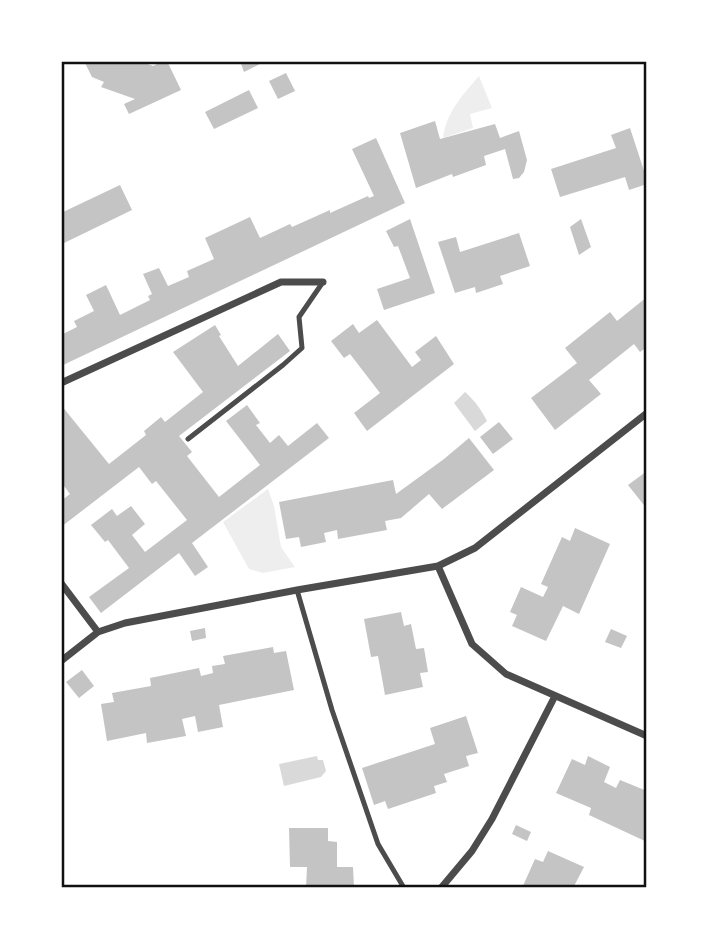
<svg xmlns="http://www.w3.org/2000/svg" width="708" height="949" font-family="Overpass,sans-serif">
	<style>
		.green { fill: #eee }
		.water { fill: #d9d9d9 }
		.building { fill: #c4c4c4 }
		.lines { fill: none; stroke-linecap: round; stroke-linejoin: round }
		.service { stroke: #4c4c4c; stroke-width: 5 }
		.minor { stroke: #4c4c4c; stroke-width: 7 }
		.neatline { fill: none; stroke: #111; stroke-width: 2.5 }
	</style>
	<rect width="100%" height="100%" fill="#fff"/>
	<path class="green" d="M479 76 492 108 470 114 473 128 443 138C446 112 463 95 479 76Z
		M268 489 274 506 281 547 295 567 263 573 249 569 223 522Z"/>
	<path class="water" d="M465 392C475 401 481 409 487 421L475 431 454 403Z
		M317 756 318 760H323L326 771 321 777 284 786 279 764Z"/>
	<path class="building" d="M84 61H140L153 66 163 61H167L181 90 129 114 124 104 135 99 101 87 104 82 92 77Z
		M240 61H266L244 72Z
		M286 73 295 91 278 99 269 81Z
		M249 90 258 108 214 129 205 112Z
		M435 121 440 139 495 124 500 138 519 131 527 160 524 172 519 178 513 179 505 149 484 156 486 165 453 177 452 174 416 188 400 133Z
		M630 128 647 180V184L629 190 625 177 560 197 551 169 616 148 611 135Z
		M376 138 405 203 61 366V335L77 327 74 321 94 311 86 295 106 285 120 315 150 300 148 296 152 294 143 274 159 268 168 286 189 277 187 271 214 259 205 238 250 217 260 238 290 224 292 227 330 210V213L368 196 369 198 374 196 352 149Z
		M120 185 132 210 62 244 61 213Z
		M410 219 435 293 384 310 377 289 410 278 398 246 394 247 386 231Z
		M581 219 591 247 579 255 570 227Z
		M519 233 530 266 500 276 503 284 476 293 475 287 455 293 438 242 456 237 460 252Z
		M647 297V347L640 352 634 344 589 380 601 394 555 430 531 398 577 363 565 348 610 312 617 321Z
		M377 320 412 367 421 360 415 352 436 336 454 364 367 431 354 413 380 393 350 354 344 358 331 341 353 324 359 333Z
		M215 325 221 335 219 336 238 366 278 334 290 351 179 436 192 452 187 456 219 497 260 465 226 421 247 405 260 423 256 425 270 443 279 435 288 446 317 423 329 438 192 543 208 567 195 576 179 553 101 613 89 597 129 568 108 540 105 542 91 525 112 509 117 516 131 506 145 524 132 535 145 552 187 520 156 481 152 484 139 467 61 527V501L70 494 61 482V405L109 464 146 435 144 431 161 417 165 422 203 392 173 352Z
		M499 422 513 439 493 454 480 437Z
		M469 438 494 470 442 509 429 494 401 518 385 521 387 530 338 539 337 530 324 533 326 542 301 547 299 537 286 539 279 502 393 480 396 494 444 459Z
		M647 471V509L628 485Z
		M575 528 610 544 579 614 563 606 546 641 512 626 517 615 510 612 521 587 543 597 548 587 541 584 562 537 570 541Z
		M401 612 404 626 411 624 416 649 424 648 428 672 420 673 423 687 385 695 378 656 371 657 364 619Z
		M205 628 206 638 192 641 190 631Z
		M611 629 627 636 621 648 605 642Z
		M273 647 274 653 286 651 294 690 219 705 223 727 198 732 195 716 182 719 186 736 147 743 146 733 107 741 101 704 114 702 112 693 151 686 150 678 199 668 201 676 213 673 212 666 225 664 223 656Z
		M82 670 94 686 79 698 66 682Z
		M466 716 478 753 466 756 469 766 444 774 447 782 434 786 436 793 388 809 385 801 374 805 362 768 435 744 430 728Z
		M588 756 610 767 604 782 616 788 620 780 647 791V842L589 815 591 808 556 793 572 759 585 765Z
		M516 825 531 832 527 841 512 834Z
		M289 828H328V841L337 842V867H353L354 888H306L307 867H290Z
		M548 851 584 867 573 888H522L535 859 543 862Z"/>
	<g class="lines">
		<path class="service" d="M188 439 283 365 302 348 299 317 323 282
			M297 590 332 710 378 844 404 888"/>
		<path class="minor" d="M61 383 281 282H323
			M438 566 472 644 506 674 647 736
			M61 583 98 632
			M61 661 98 632 125 623 297 590 438 566 475 548 647 413
			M441 888 472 851 492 819 555 696"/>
	</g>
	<rect width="708" height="949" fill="none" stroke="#ffffff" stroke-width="126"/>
	<rect x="63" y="63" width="582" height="823" class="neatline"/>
</svg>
